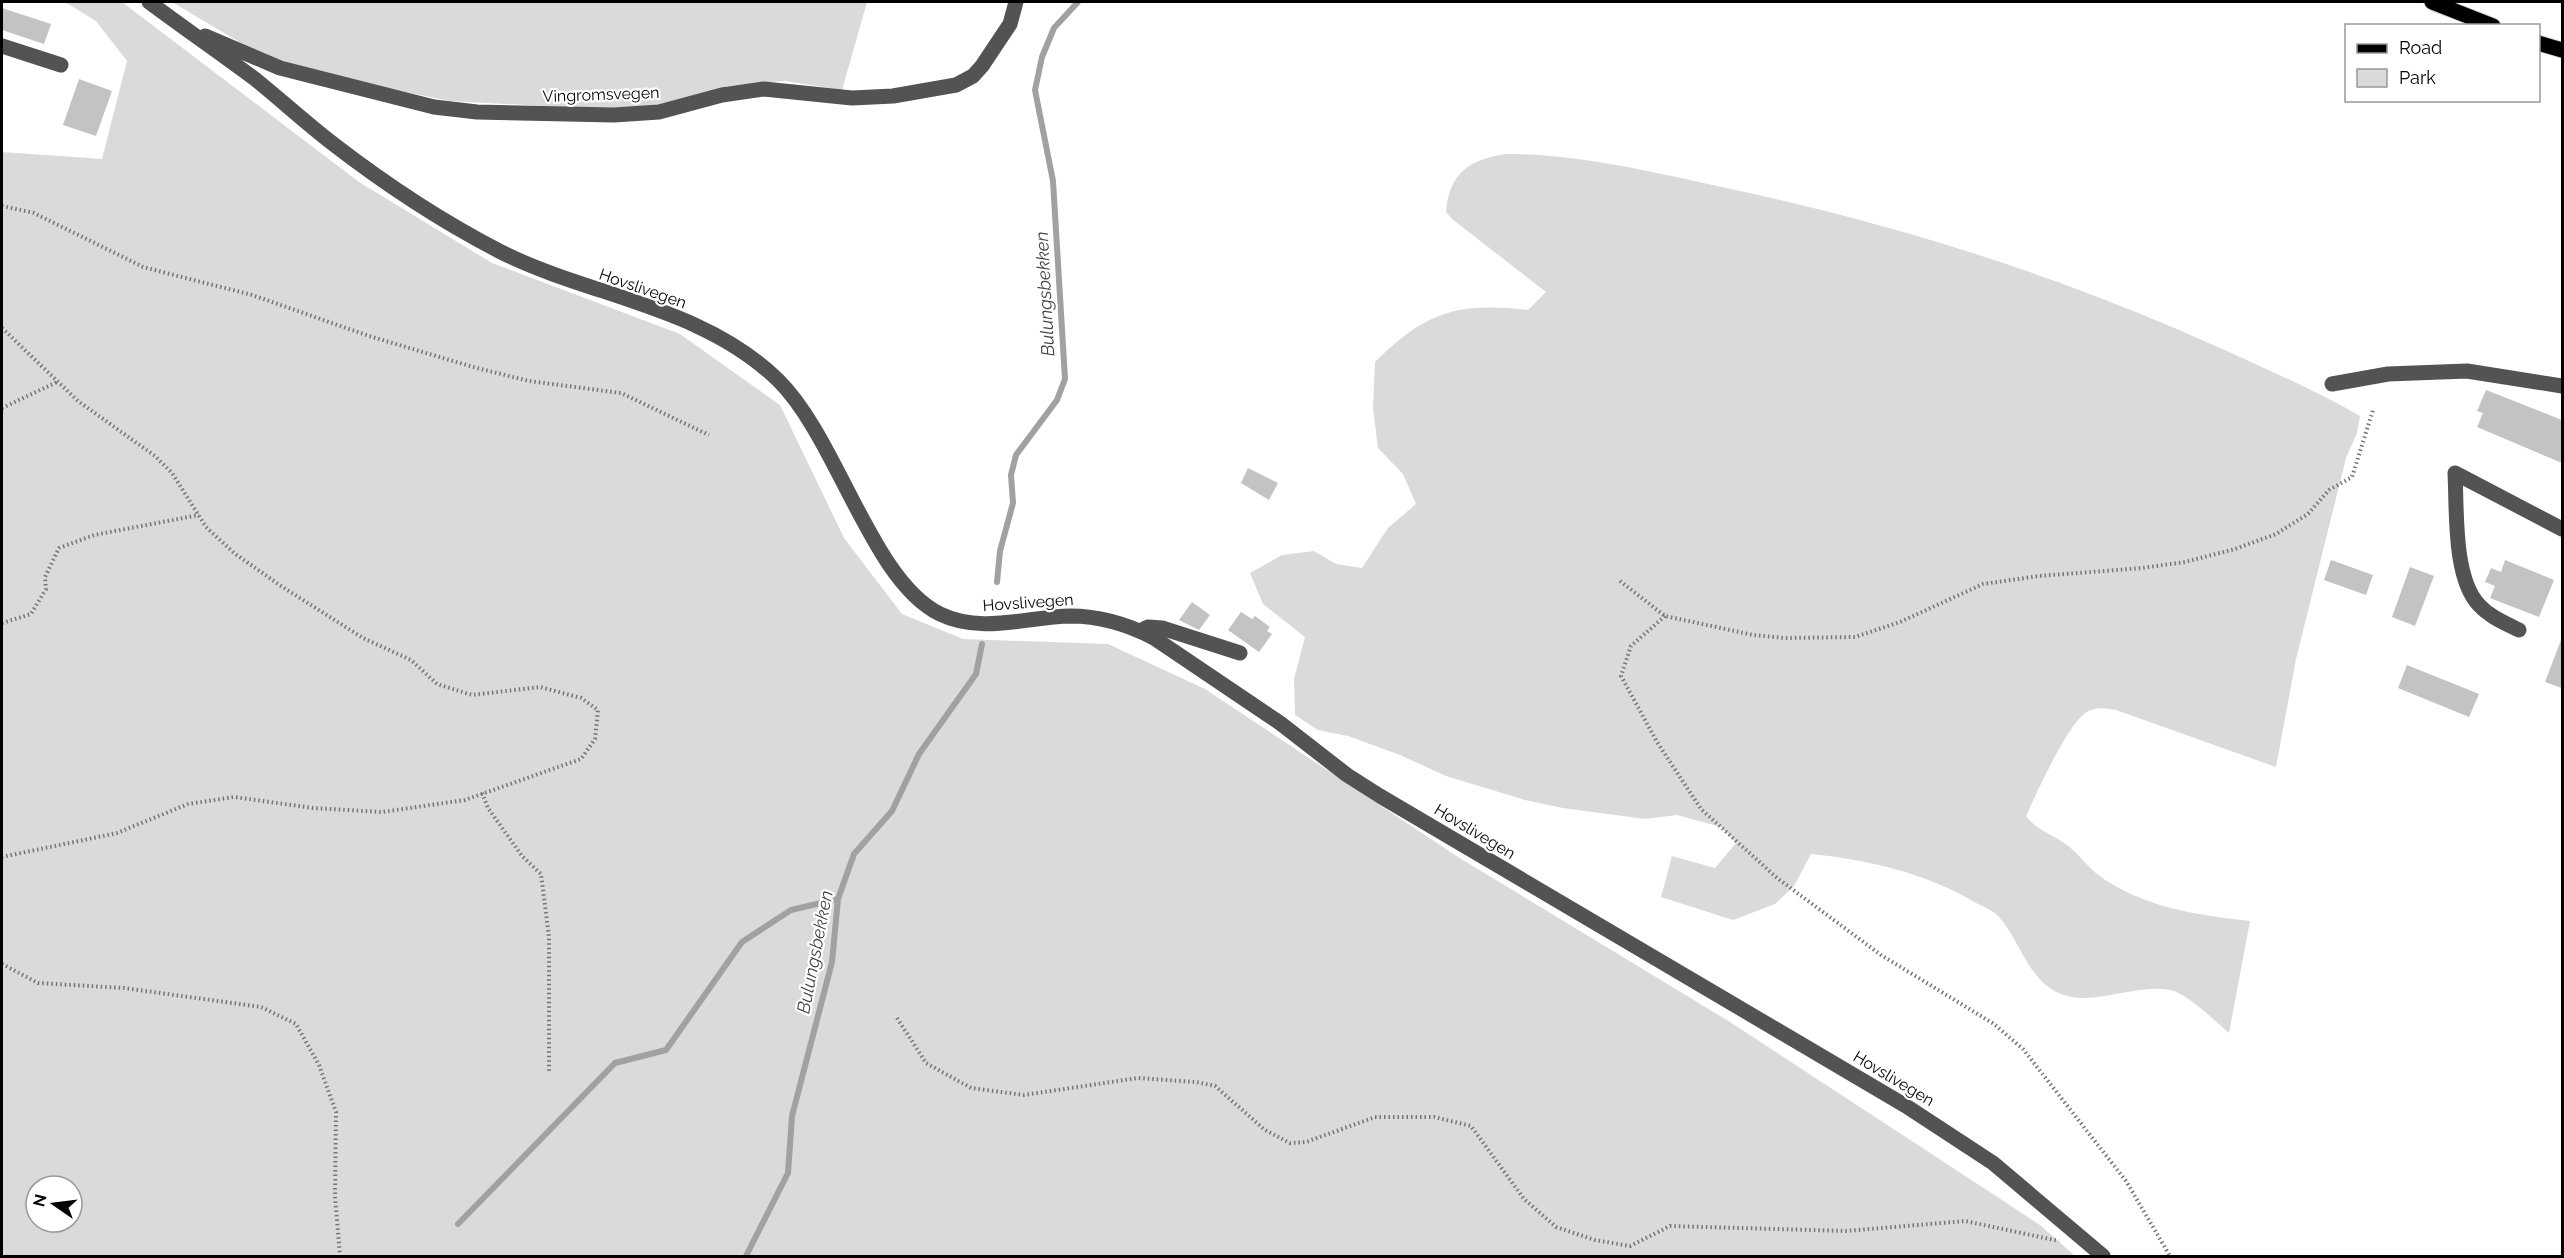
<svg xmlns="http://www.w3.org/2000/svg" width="2564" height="1258" font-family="Raleway,sans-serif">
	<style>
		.green { fill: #dadada; fill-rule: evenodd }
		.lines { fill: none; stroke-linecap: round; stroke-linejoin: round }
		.stream { stroke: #a1a1a1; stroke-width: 6 }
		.building { fill: #c3c3c3 }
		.major-casing { stroke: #dbdbdb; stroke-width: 17 }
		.path { stroke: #757575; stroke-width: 4; stroke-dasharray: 1.5 3; stroke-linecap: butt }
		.minor { stroke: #535353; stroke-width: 15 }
		.major { stroke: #000; stroke-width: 15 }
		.labels { text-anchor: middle; stroke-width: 4.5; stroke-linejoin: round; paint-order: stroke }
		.street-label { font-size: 16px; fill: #000; stroke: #fff }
		.water-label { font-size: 18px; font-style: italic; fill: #424242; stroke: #fff }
	</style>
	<rect width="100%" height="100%" fill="#fff"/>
	<path class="green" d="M65 2H122L359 182 492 263 680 334 780 405 844 538 902 614 963 639 1108 644 1205 689 1458 857 1730 1022 2040 1225 2075 1256H2V152L102 159 127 61 96 21ZM36 1186H72V1222H36Z
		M172 2H867L842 90 785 81 728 86 694 98 656 107 604 109 449 101 315 73 256 52Z
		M1507 154C1578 154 1647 171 1717 186 1894 223 2065 277 2229 352 2273 372 2318 392 2360 416L2357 433 2346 458 2296 659 2276 767 2116 710C2105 708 2094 706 2084 714 2065 730 2037 792 2026 816 2035 829 2054 835 2067 845 2078 853 2086 865 2097 874 2141 907 2196 915 2250 921L2229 1033C2215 1021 2187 993 2170 990 2136 983 2093 1007 2061 994 2028 981 2021 942 1999 917 1994 911 1984 907 1976 903 1926 873 1869 860 1811 854L1794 886 1775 904 1733 920 1661 897 1672 856 1715 868 1736 843 1721 827 1677 815 1645 819 1563 808 1525 800 1446 776 1400 755 1348 736 1318 730 1295 715 1294 679 1305 637 1263 604 1250 573 1282 555 1314 551 1336 564 1362 568 1388 528 1416 504 1403 474 1378 448 1373 408 1375 362C1426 312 1456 302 1528 310L1546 292 1452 219 1446 212C1449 173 1470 159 1507 154Z"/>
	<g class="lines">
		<path class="stream" d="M997 582 1000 551 1013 503 1011 475 1016 455 1057 400 1065 379 1053 181 1035 90 1042 57 1054 28 1078 2
			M458 1224 615 1063 666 1050 742 942 791 910 838 899
			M746 1256 788 1173 792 1116 832 962 838 899 854 854 892 811 919 754 976 674 982 644"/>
	</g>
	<path class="building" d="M2 8 51 24 44 44 2 30Z
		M79 79 112 91 96 136 63 125Z
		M2486 390 2562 420V463L2477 427 2483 413 2477 411Z
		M1248 468 1278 483 1269 500 1241 483Z
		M2331 560 2373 575 2366 595 2324 580Z
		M2505 560 2554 580 2539 617 2490 598 2495 586 2485 582 2491 568 2501 572Z
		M2410 567 2434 576 2415 626 2392 617Z
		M1192 602 1210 615 1199 630 1179 620Z
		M1241 612 1252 619 1255 616 1270 627 1267 631 1272 634 1259 652 1228 630Z
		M2561 640H2562V688L2545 682Z
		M2407 665 2479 694 2469 717 2398 688Z"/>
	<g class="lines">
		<g class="major-casing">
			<path id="major" d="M2432 2 2493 26
				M2538 43 2562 50"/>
		</g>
		<path class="path" d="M2 206 34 213 143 267 252 295 369 336 473 367 529 381 621 393 709 435
			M2 328 78 401 155 456 172 473 206 527 234 553 281 586 363 638 411 660 437 684 472 695 540 687 581 698 598 710 595 739 581 759 465 800 382 812 313 808 234 797 188 804 117 833 2 857
			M2 408 57 382
			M1620 581 1665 616 1753 635 1785 638 1855 637 1900 622 1983 584 2039 576 2142 568 2185 562 2235 549 2276 534 2308 514 2329 490 2352 477 2373 410
			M1665 616 1631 646 1621 676 1657 742 1701 809 1777 878 1881 955 1994 1024 2023 1049 2126 1181 2170 1256
			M2 623 31 614 46 589 45 577 59 548 94 535 199 515
			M482 793 488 808 522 856 541 874 549 937V1071
			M2 964 38 983 124 988 261 1007 296 1024 319 1065 336 1112 335 1196 340 1256
			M897 1018 926 1063 971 1088 1024 1095 1138 1078 1196 1082 1215 1086 1265 1130 1290 1143 1306 1142 1375 1117H1434L1471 1126 1524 1199 1556 1227 1595 1240 1630 1246 1670 1226 1846 1231 1965 1221 2059 1241"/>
		<path class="minor" d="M149 2C184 28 220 53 255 79 281 100 306 123 332 143 385 184 441 221 501 252 591 297 702 306 778 380 838 439 871 580 940 614 981 634 1027 617 1070 616 1099 616 1129 625 1154 638L1280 723 1347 775 1380 796 1906 1106 1993 1163 2103 1256
			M205 36 280 68 434 107 477 112 614 115 659 112 722 95 764 89 852 98 893 96 956 85 973 76 982 66 1010 24 1016 2
			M2 46 61 65
			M2332 384 2388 374 2467 371 2562 386
			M2455 473C2457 509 2453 578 2479 605 2490 617 2505 623 2519 630
			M2455 473 2562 529
			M1140 631 1148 627 1162 628 1240 653"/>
		<use href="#major" class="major"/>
	</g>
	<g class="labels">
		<g class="street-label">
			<text transform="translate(601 94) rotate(-2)" y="6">Vingromsvegen</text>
			<text transform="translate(643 288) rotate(19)" y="6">Hovslivegen</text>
			<text transform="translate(1028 602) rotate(-4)" y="6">Hovslivegen</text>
			<text transform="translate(1475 831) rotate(31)" y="6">Hovslivegen</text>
			<text transform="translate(1894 1078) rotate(31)" y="6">Hovslivegen</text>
		</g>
		<g class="water-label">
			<text transform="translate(1045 294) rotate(-93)" y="6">Bulungsbekken</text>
			<text transform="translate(815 952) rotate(-79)" y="6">Bulungsbekken</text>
		</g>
	</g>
	<rect width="2564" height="1258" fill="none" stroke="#000000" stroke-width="6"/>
	<rect x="2345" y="24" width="195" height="78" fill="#ffffff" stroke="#999999" stroke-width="1.5"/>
	<rect x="2357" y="44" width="30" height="9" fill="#000000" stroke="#999999" stroke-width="1.5"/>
	<text x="2399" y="54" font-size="18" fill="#000000">Road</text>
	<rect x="2357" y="69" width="30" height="18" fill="#dadada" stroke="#999999" stroke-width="1.5"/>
	<text x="2399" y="84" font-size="18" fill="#000000">Park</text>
	<g transform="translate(54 1204) rotate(284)"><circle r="28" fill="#ffffff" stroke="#999999" stroke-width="1.5"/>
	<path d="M0-4.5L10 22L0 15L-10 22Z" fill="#000000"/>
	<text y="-9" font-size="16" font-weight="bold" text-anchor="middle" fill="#000000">N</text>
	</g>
</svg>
